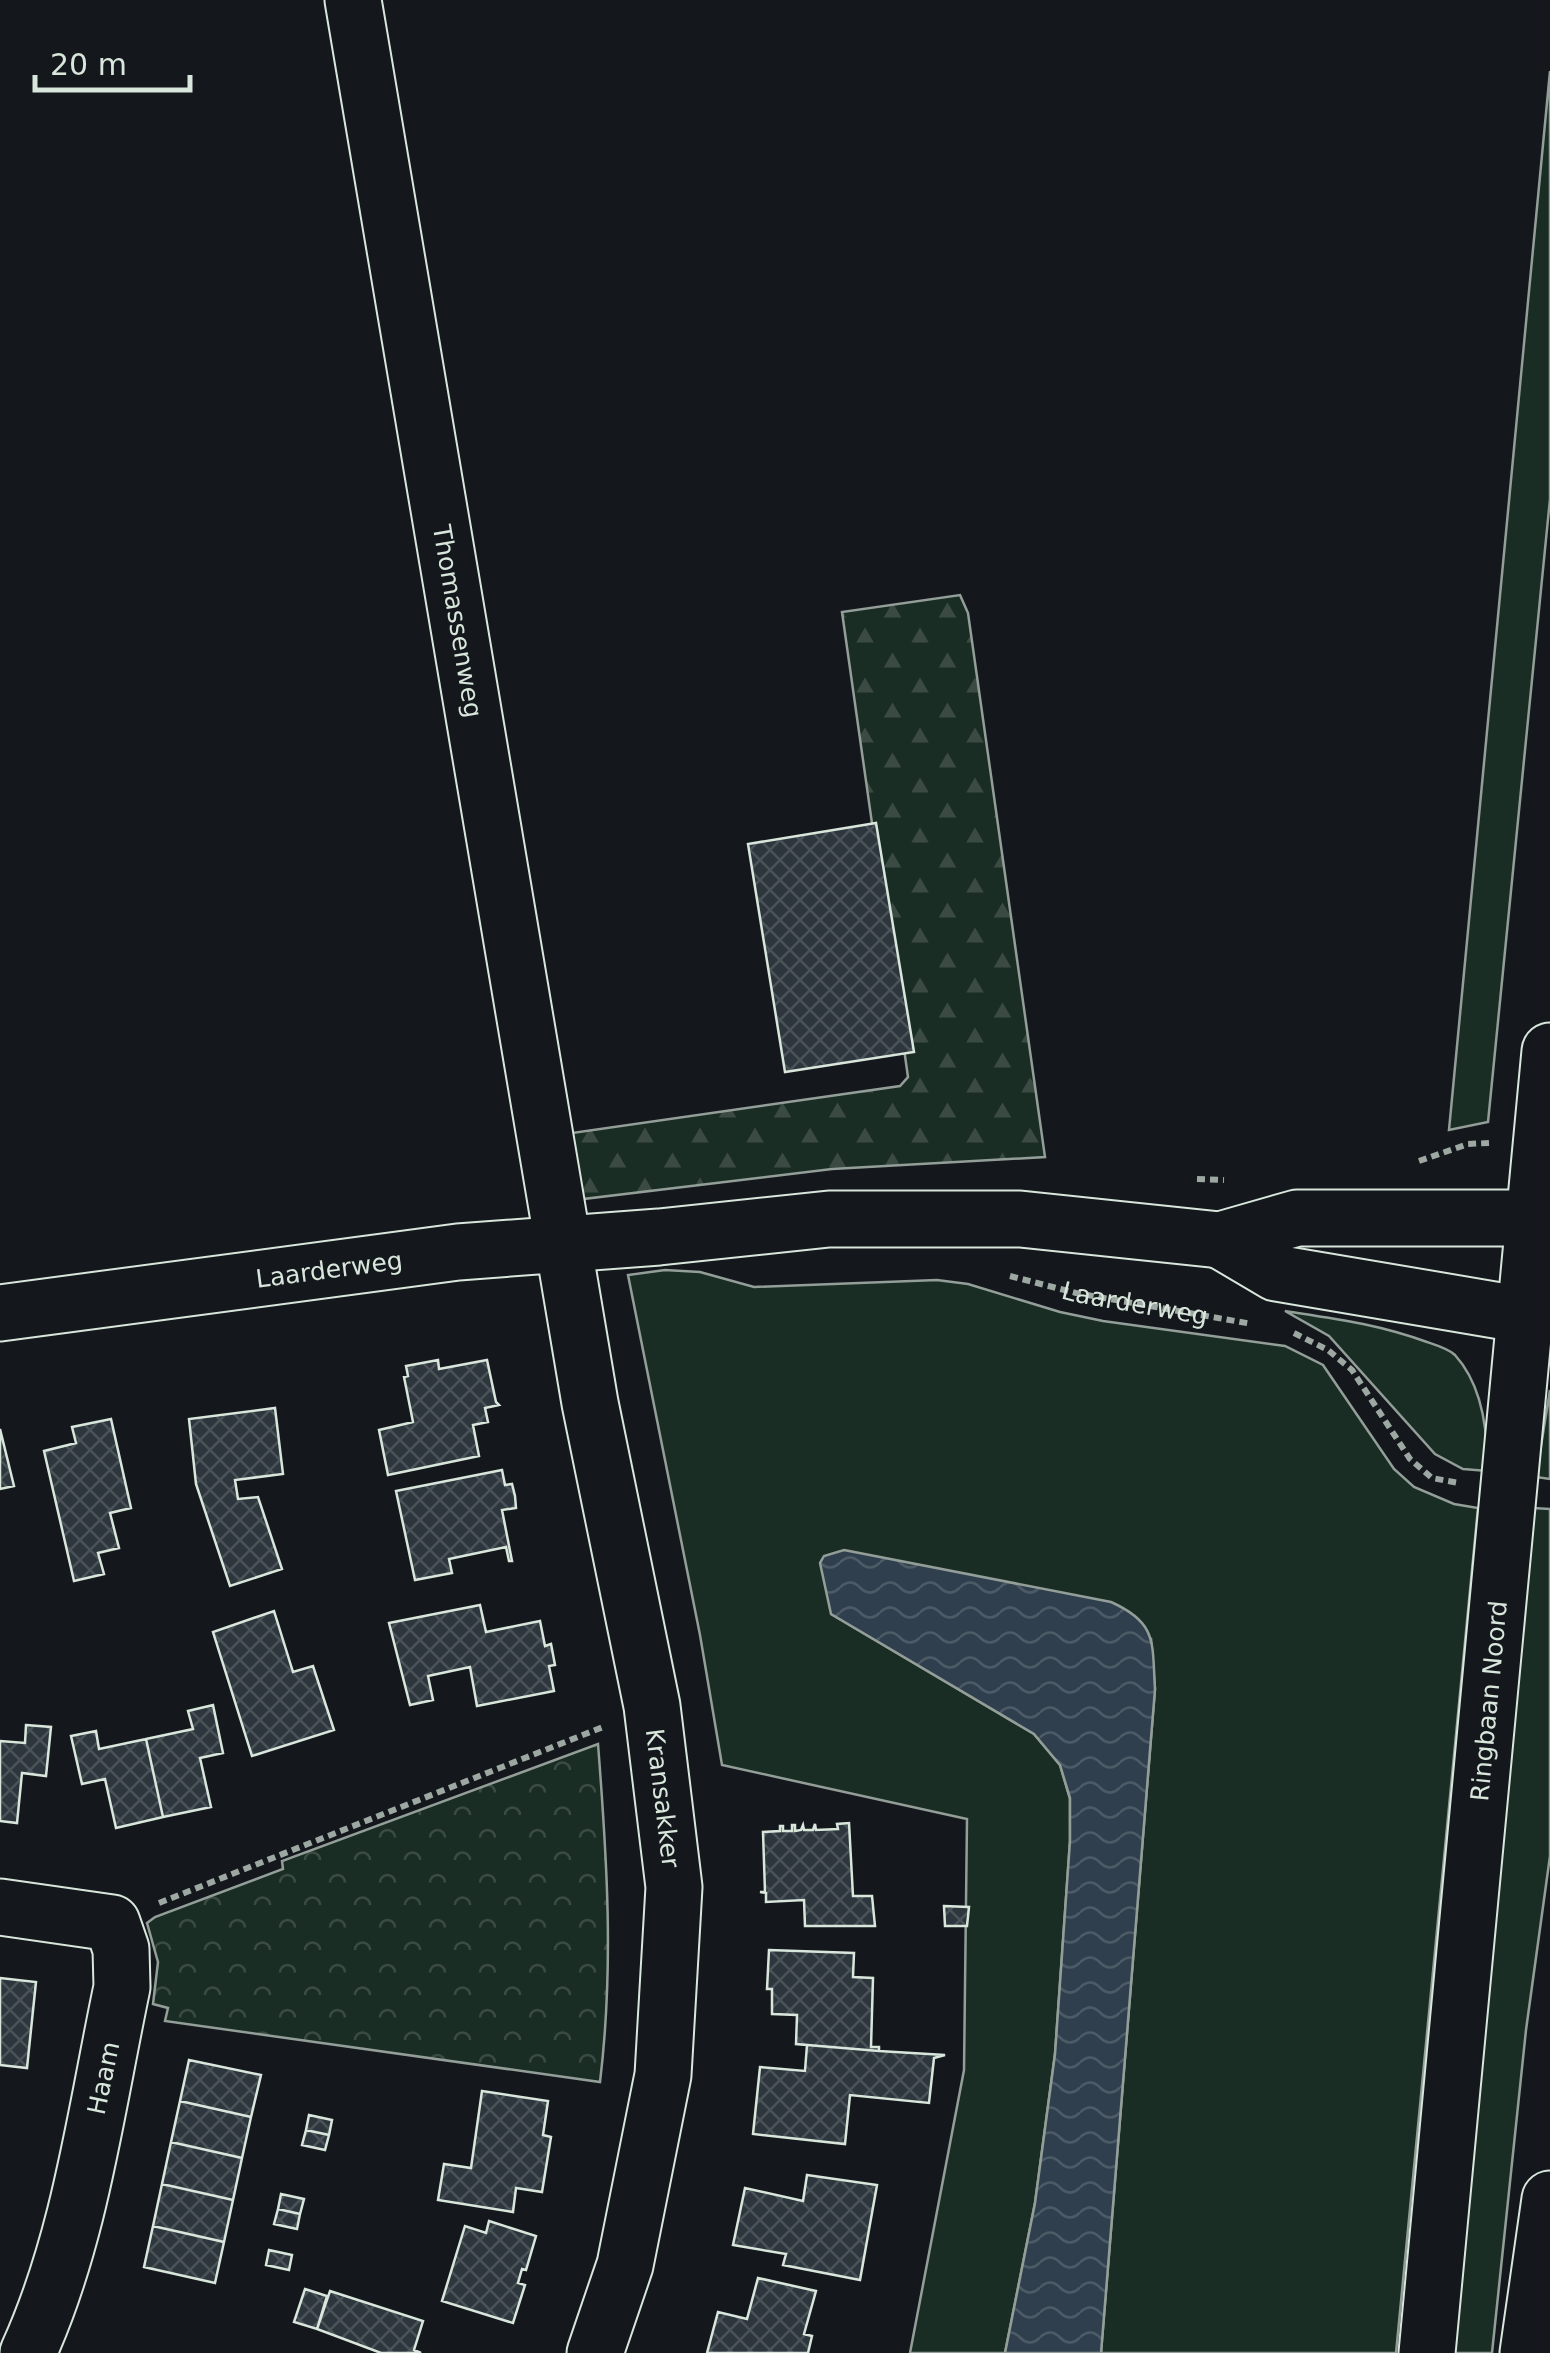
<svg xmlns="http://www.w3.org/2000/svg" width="1550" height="2353" font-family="'DejaVu Sans',sans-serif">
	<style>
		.grass { fill: #1a2d24; stroke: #939e99; stroke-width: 2.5 }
		.forest { fill: url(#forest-firs); stroke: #939e99; stroke-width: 2.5 }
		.park { fill: url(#park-crowns); stroke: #939e99; stroke-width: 2.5 }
		.water { fill: url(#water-waves); stroke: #939e99; stroke-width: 2.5 }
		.building { fill: url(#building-cross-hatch); stroke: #d8e6dc; stroke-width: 2.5 }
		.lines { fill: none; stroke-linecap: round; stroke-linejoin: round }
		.minor-casing { stroke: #d8e6dc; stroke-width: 59 }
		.major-casing { stroke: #d8e6dc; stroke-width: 59 }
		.path { stroke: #9da8a2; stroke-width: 6; stroke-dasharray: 8 5; stroke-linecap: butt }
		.minor { stroke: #14181c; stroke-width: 55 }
		.major { stroke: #14181c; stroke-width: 55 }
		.labels { text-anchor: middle; stroke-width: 8; stroke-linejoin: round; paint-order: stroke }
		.street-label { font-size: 25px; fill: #d8e6dc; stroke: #14181c }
	</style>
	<defs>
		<pattern id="forest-firs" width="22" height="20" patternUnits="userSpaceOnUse" patternTransform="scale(2.5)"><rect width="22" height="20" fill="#1a2d24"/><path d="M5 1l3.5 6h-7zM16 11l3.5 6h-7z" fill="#3b4b43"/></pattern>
		<pattern id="park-crowns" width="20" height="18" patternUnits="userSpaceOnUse" patternTransform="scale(2.5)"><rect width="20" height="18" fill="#1a2d24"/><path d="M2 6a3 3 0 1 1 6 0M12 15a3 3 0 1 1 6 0" fill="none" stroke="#3b4b43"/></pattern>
		<pattern id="water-waves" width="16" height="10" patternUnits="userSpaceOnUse" patternTransform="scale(2.5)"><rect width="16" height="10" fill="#2f3f4d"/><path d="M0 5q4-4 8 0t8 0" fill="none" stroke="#4c5b66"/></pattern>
		<pattern id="building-cross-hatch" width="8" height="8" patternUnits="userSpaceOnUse" patternTransform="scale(2.5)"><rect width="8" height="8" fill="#2c363c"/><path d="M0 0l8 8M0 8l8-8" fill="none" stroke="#4a5358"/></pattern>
	</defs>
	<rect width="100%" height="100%" fill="#14181c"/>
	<path class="grass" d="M1550 71V499L1488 1122 1449 1130Z
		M665 1270 700 1272 754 1287 937 1280 968 1284 1060 1312 1103 1321 1285 1346 1323 1365 1394 1469 1414 1487 1454 1504 1478 1508 1396 2353H1101L1155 1689 1151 1639 831 1614 1034 1734 1060 1765 1070 1799V1841L1055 2054 1035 2203 1005 2353H910L964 2070 967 1819 722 1765 700 1635 628 1275Z
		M1285 1311C1337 1319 1377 1324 1427 1342 1436 1345 1449 1349 1455 1355 1483 1386 1488 1432 1487 1471L1463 1469 1435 1454 1329 1336Z
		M1550 1390V1479L1536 1477Z
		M1533 1508 1550 1509V1856L1526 2030 1492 2353H1453Z"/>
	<path class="forest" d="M960 595 968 613 1045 1157 832 1169 583 1199 572 1133 900 1086 908 1077 842 612Z"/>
	<path class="park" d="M598 1744C607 1859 614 1967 600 2082L165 2021 168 2008 153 2004 158 1962 147 1923 155 1917 283 1869 282 1861Z"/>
	<path class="water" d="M844 1550 1111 1602C1158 1623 1152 1643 1155 1689L1101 2353H1005L1035 2203 1055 2054 1070 1841V1798L1060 1765 1034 1734 831 1614 820 1563 824 1556Z"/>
	<path class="building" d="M876 823 914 1052 785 1072 748 844Z
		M438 1360 439 1369 487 1360 496 1402 499 1405 485 1408 488 1422 473 1425 479 1456 388 1475 379 1430 413 1422 404 1377 408 1376 406 1366Z
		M275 1408 283 1474 235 1480 238 1499 258 1497 282 1569 230 1586 196 1484 189 1419Z
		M111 1419 131 1508 110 1513 119 1548 98 1553 104 1574 74 1581 44 1451 76 1443 72 1427Z
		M0 1429 14 1486 0 1489Z
		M502 1470 505 1485 512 1484 515 1496 516 1508 502 1510 512 1561H509L506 1547 449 1559 452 1573 415 1580 396 1491Z
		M480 1605 486 1632 540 1621 545 1646 551 1644 555 1665 549 1666 554 1691 477 1706 470 1667 428 1676 433 1700 410 1705 389 1623Z
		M274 1611 293 1672 313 1666 334 1730 252 1756 213 1632Z
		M213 1705 223 1753 200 1758 211 1807 163 1817 146 1739 193 1729 188 1711Z
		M26 1725 51 1727 46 1776 22 1773 17 1823 0 1821V1741L25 1743Z
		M96 1731 99 1749 146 1739 163 1817 116 1828 105 1779 82 1784 71 1736Z
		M849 1823 853 1896H872L875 1926H805L804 1900 766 1902V1893L760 1892H765L763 1832 780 1831V1826H783V1831H792V1825H795V1831L801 1830 803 1825 804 1830H813L815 1824 816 1830 838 1829 837 1824Z
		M944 1906 969 1907 967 1926H945Z
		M769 1950 854 1953 853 1977 873 1978 871 2047H879V2051L796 2044 797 2015 772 2014V1989H767Z
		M0 1978 36 1982 27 2068 0 2065Z
		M807 2045 879 2051 945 2055 934 2058 929 2103 850 2095 845 2144 753 2134 760 2067 805 2071Z
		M189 2060 261 2075 251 2117 180 2101Z
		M482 2091 548 2101 543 2135 551 2137 542 2192 516 2188 513 2212 438 2200 444 2164 471 2168Z
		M180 2101 251 2117 242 2158 171 2142Z
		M309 2115 332 2120 329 2135 306 2130Z
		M306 2130 329 2135 325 2150 302 2145Z
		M171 2142 242 2158 233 2200 162 2184Z
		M807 2175 877 2185 860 2280 783 2265 786 2254 733 2245 745 2188 803 2201Z
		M162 2184 233 2200 224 2242 153 2226Z
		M281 2194 304 2199 300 2214 278 2209Z
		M278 2209 300 2214 297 2229 274 2224Z
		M489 2221 536 2236 526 2270 522 2269 518 2283 525 2285 513 2323 442 2301 465 2226 486 2233Z
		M153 2226 224 2242 215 2283 144 2267Z
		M269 2250 292 2255 289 2270 266 2265Z
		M758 2278 816 2291 804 2334 812 2336 808 2353H707L718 2312 747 2319Z
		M305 2289 327 2296 317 2329 294 2322Z
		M330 2291 423 2321 414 2350 421 2353H381L317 2329Z"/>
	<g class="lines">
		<g class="minor-casing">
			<g id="minor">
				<path id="s2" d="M353 0 590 1403 652 1706 674 1887 663 2075 625 2265 595 2353"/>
				<path d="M1220 1240 1276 1273 1524 1315 1550 1311"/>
				<path id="s3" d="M0 1313 458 1252 659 1237 829 1219H1020L1220 1240 1297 1218H1534L1550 1226"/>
				<path d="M0 1907 112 1923 121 1949 122 1987C96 2110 80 2239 28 2353"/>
			</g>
		</g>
		<g class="major-casing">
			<g id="major">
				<path id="s4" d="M1427 2353 1550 1051"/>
				<path d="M1528 2353 1550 2199"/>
			</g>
		</g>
		<g class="path">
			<path d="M1419 1161 1468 1144 1489 1143"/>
			<path d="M1197 1179 1224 1180"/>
			<path id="s1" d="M1010 1276 1076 1293 1252 1324"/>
			<path d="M1294 1333 1328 1350 1352 1370 1410 1459 1432 1478 1459 1483"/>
			<path d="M159 1903 603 1727"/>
		</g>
		<use href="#minor" class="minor"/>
		<use href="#major" class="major"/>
	</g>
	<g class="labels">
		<g class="street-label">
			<text dy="9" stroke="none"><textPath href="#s2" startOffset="630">Thomassenweg</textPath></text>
			<text dy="9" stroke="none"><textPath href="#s3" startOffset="332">Laarderweg</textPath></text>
			<text dy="9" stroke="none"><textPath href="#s1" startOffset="128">Laarderweg</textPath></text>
			<text dy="9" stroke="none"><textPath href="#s4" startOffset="655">Ringbaan Noord</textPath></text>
			<text dy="9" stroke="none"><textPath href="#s2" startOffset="1825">Kransakker</textPath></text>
			<text transform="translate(103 2078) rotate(-78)" y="9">Haam</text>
		</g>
	</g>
	<path d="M35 75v15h155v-15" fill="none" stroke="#d8e6dc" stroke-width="5"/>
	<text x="50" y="75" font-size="30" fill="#d8e6dc" stroke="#14181c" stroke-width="8" paint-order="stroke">20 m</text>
</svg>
